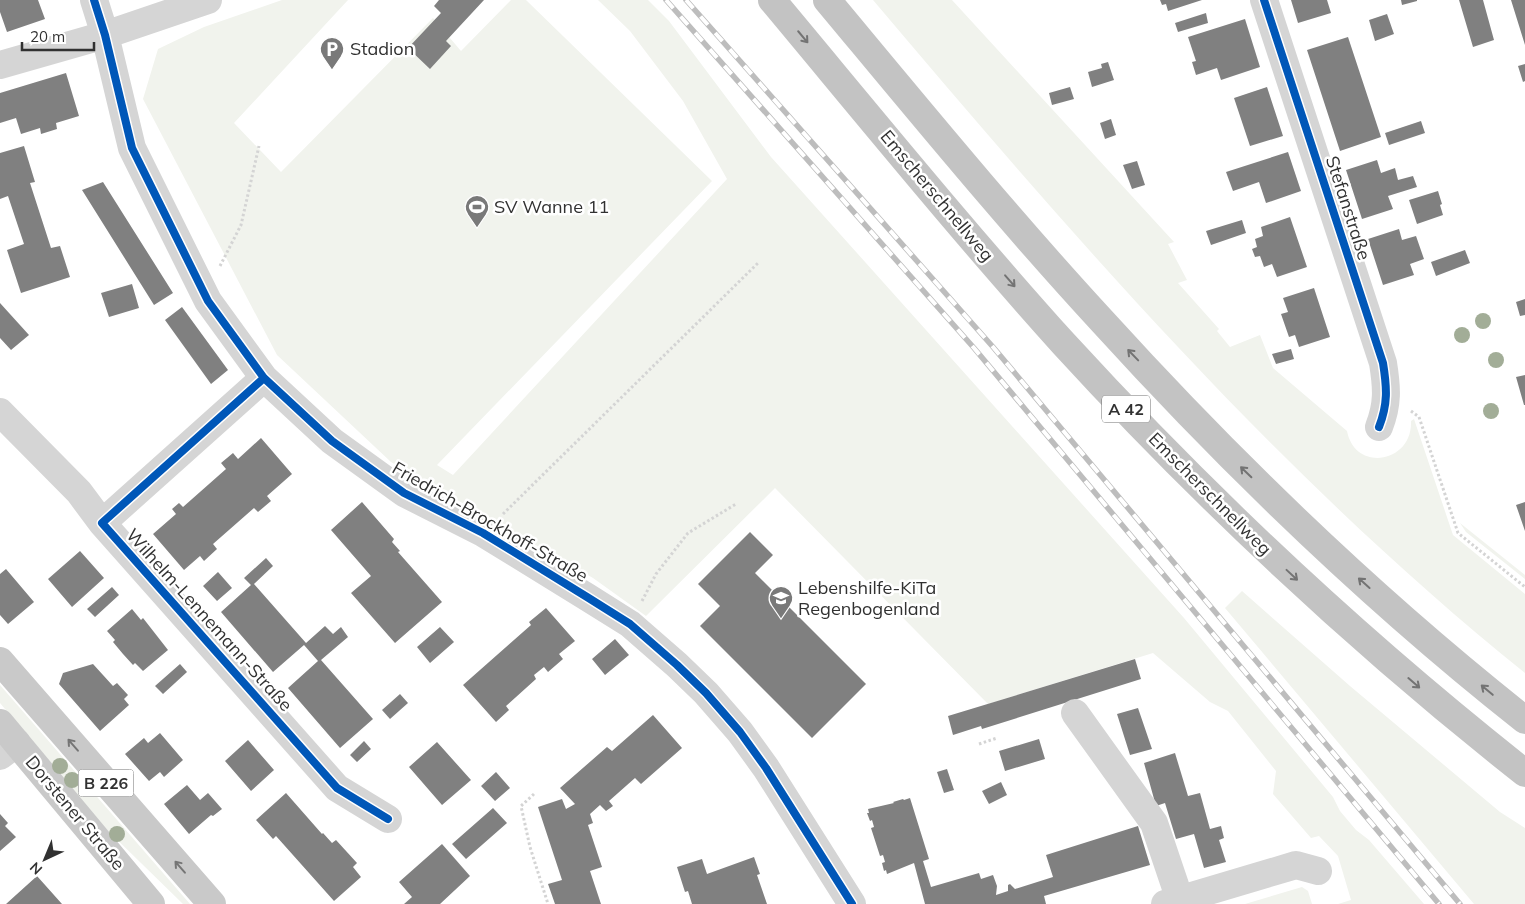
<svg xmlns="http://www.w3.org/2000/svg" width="1525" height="904" font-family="Mulish,sans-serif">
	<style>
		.green { fill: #f1f3ed }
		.building { fill: #808080 }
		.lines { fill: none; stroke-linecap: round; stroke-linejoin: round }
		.path { stroke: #d4d4d4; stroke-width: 3; stroke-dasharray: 2.5 2.5; stroke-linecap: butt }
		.minor { stroke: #d5d5d5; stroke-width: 28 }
		.major { stroke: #c9c9c9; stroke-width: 28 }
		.highway { stroke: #c3c3c3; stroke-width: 28 }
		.rail-casing { stroke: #bdbdbd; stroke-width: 5.5 }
		.rail { stroke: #fff; stroke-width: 4; stroke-dasharray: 11; stroke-linecap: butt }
		.cycleway-casing { stroke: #fff; stroke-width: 11 }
		.cycleway { stroke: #0057b8; stroke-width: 8 }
		.tree { fill: #a2ad97 }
		.oneway { stroke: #737373 }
		.oneway2 { stroke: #757575 }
		.labels { text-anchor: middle; stroke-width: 5; stroke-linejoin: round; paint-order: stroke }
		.shield { fill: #fff; stroke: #6f6f6f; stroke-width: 1 }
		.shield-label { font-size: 16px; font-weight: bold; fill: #313131 }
		.poi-label { font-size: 18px; fill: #313131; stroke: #fff; text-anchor: start }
		.street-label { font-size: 18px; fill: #313131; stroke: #fff }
	</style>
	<rect width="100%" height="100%" fill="#fff"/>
	<path class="green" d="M282 0H348L234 123 281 172 433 18 461 51 511 0H526L712 181 437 465 453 475 727 179 683 101 630 31 598 0H648L669 21 771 157 1184 618 1333 797 1340 811 1356 830 1369 840 1424 904H1338L1351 900 1338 856 1319 836 1311 838 1273 794 1276 771 1228 711 1210 702 1153 653 988 704 775 488 646 616 593 578 391 462 277 355 143 99 158 49 204 27Z
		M873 0H952L1174 242 1168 244 1187 280 1178 283 1219 329 1217 331 1230 347 1260 335 1273 368 1347 431C1355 473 1413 463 1411 421L1414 419 1453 535 1525 594V673C1280 476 1075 239 873 0Z
		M1460 523 1525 575V579L1466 532Z
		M1242 591 1350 686 1500 812 1525 828V904H1474L1225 608Z
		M0 685 190 904H183L100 823 0 703Z
		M1302 887 1308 891 1312 904H1245Z"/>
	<path class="building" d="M0 0H38L45 19 7 32 0 12Z
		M439 0H484L446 41 451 46 430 69 408 48 441 13 434 6Z
		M1160 0H1202L1168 11 1166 4 1162 5Z
		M1291 0H1327L1331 13 1298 23Z
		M1401 0H1417V1L1402 5Z
		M1459 0H1483L1494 40 1473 47Z
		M1511 0H1525V45Z
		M1206 13 1208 23 1178 32 1175 23Z
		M1387 14 1394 34 1375 41 1369 20Z
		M1245 19 1260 67 1221 80 1217 68 1196 75 1192 62 1196 61 1188 37Z
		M1348 37 1381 137 1340 151 1307 50Z
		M1108 62 1114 80 1092 87 1088 72 1102 68 1101 64Z
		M1525 64V81L1523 82 1518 66Z
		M66 73 79 116 56 123 57 129 41 134 40 128 21 134 16 118 0 123V93Z
		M1070 87 1074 99 1052 105 1049 93Z
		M1267 87 1283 136 1250 146 1234 98Z
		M1111 119 1116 135 1105 139 1100 123Z
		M1421 121 1425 133 1389 145 1385 133Z
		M24 146 35 182 30 183 51 248 60 246 70 277 21 293 7 250 24 244 8 196 0 199V153Z
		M1288 152 1301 191 1266 203 1259 182 1233 191 1226 172Z
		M1377 160 1381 173 1395 168 1398 180 1413 176 1417 187 1388 196 1393 209 1362 219 1346 170Z
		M1137 161 1145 185 1132 189 1123 165Z
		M103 182 173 293 154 305 82 190Z
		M1438 191 1442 204 1440 205 1443 215 1417 224 1409 200Z
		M1290 217 1307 267 1277 277 1272 264 1264 267 1260 256 1255 257 1252 249 1257 247 1255 239 1263 236 1261 227Z
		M1242 220 1246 233 1211 245 1206 231Z
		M1399 229 1402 240 1416 236 1424 259 1410 264 1414 275 1383 285 1368 239Z
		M1465 250 1470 263 1436 276 1431 262Z
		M132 284 139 308 109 317 101 293Z
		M1314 288 1330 337 1299 347 1295 335 1289 337 1281 314 1288 312 1283 298Z
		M1525 299V315L1520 316 1516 302Z
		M0 303 29 335 11 350 0 338Z
		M182 307 228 370 211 384 165 320Z
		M1291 349 1294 359 1276 364 1272 354Z
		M1525 375V405H1524L1516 377Z
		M261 438 292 474 267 496 271 501 258 512 254 508 213 544 217 549 204 561 200 556 184 570 153 534 176 514 172 509 179 503 183 507 226 469 221 463 233 453 238 459Z
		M362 502 394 539 392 542 400 551 398 552 442 602 395 643 351 593 371 576 331 530Z
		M1525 502V531L1516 505Z
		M750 532 773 555 755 573 866 684 812 738 700 626 720 606 698 584Z
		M80 551 104 578 72 607 48 579Z
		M266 558 273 566 254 584 306 643 325 626 333 634 341 627 348 637 321 660 373 719 340 748 288 688 318 661 304 645 273 672 221 612 251 585 244 578Z
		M6 569 34 602 8 624 0 615V574Z
		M218 572 232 588 217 601 203 586Z
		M112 587 119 595 95 617 87 609Z
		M546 608 575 641 559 654 563 659 548 672 544 667 534 675 536 679 506 706 509 710 496 722 463 685 531 625 529 622Z
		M132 609 141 620 143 618 168 650 143 671 135 663 133 665 123 654 113 642 115 640 107 631Z
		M440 627 454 642 430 663 417 647Z
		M615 639 629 655 605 675 592 659Z
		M1135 659 1141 679 982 729 981 726 953 735 948 716Z
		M93 664 113 686 117 683 128 695 124 699 129 705 100 731 59 684 63 673Z
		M180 664 187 672 163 694 155 686Z
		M400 694 408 703 390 719 382 710Z
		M1138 708 1152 749 1130 755 1117 714Z
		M653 715 682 748 641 784 635 778 609 801 613 806 606 811 600 805 590 814 593 823 588 825 602 867 590 871 601 904H555L548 884 562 880 538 807 562 799 566 809 575 804 560 788 607 747 612 751Z
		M160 733 183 760 164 777 160 772 149 781 125 754 144 738 148 743Z
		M1039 739 1045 759 1005 771 999 751Z
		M248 740 274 770 251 791 225 761Z
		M364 741 371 749 357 762 350 755Z
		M437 742 471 780 442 805 409 767Z
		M1175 753 1188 796 1200 793 1210 829 1221 826 1224 838 1219 840 1226 862 1204 868 1194 834 1176 839 1165 803 1156 806 1144 763Z
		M947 769 954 790 944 793 937 772Z
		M496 772 510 788 495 801 481 786Z
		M1001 782 1007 795 989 804 982 791Z
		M187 785 200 800 208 793 222 809 213 816 211 815 189 834 164 804Z
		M286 793 322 834 323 833 332 843 336 840 357 863 353 867 361 877 334 901 276 836 273 839 256 820Z
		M910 798 929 859 923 861 931 887 979 873 981 879 993 875 997 886 996 895 1008 891V885L1010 884 1015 889 1053 877 1046 855 1138 826 1150 865 1044 896 1046 904H925L914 863 887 874 886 870 884 871 882 863 885 862 883 855 880 856 871 828 874 827 872 820 870 821 867 813H869L868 809 894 803 893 802 903 799 904 800Z
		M493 808 507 823 466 859 452 844Z
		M0 814 8 823 5 826 16 837 0 851Z
		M442 844 470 876 440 904H404L412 897 399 882Z
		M754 857 760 874 757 875 767 904H692L688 891 685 892 677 867 702 859 707 874Z
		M37 876 62 904H6Z"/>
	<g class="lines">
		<path class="path" d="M220 266 241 225 259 146
			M1411 411 1419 417 1458 533 1525 587
			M503 514 759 262
			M642 601 656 574 688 533 736 504
			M979 744 997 738
			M534 794 521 806 530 847 548 904"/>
		<path class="minor" d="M94 0 105 35 132 148 208 301 264 378 332 441 404 493 483 533 587 597 630 624 677 665 706 693 740 732 766 768 852 904
			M1264 0 1383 363C1387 388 1388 404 1379 427
			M0 65 105 35 208 0
			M264 378 102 523 337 788 388 819
			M0 412 79 492 102 523
			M1075 713 1154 823 1180 900
			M0 756 17 743
			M1165 904 1296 865 1318 871"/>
		<path class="major" d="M0 661 212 904
			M0 723 151 904"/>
		<path class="highway" d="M772 0C868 115 963 232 1064 344 1206 499 1360 643 1525 773
			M827 0C917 108 1007 218 1103 322 1233 465 1373 600 1525 720"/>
		<g class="rail-casing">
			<path id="rail" d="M666 0 974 348 1439 904
				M686 0 993 347 1460 904"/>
		</g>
		<use href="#rail" class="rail"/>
		<g class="cycleway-casing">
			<path id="cycleway" d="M94 0 105 35 132 148 208 301 264 378 332 441 404 493 483 533 587 597 630 624 677 665 706 693 740 732 766 768 852 904
				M1264 0 1383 363C1387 388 1388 404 1379 427
				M264 378 102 523 337 788 388 819"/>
		</g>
		<use href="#cycleway" class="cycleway"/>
	</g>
	<g class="tree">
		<circle cx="1483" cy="321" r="8"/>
		<circle cx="1462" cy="335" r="8"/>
		<circle cx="1496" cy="360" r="8"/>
		<circle cx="1491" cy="411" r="8"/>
		<circle cx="60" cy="766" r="8"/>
		<circle cx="72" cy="780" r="8"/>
		<circle cx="117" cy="834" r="8"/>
	</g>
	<defs><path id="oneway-shaft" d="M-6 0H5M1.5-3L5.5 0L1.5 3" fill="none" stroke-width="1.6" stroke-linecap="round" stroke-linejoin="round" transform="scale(1.25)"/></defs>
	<g class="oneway">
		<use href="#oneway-shaft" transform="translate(803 37) rotate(50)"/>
		<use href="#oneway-shaft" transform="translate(1010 281) rotate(49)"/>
		<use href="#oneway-shaft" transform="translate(1133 355) rotate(-134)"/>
		<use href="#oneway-shaft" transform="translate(1246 472) rotate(-136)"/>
		<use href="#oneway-shaft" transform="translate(1292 575) rotate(43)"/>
		<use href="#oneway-shaft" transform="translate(1364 583) rotate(-138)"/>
		<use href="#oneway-shaft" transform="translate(1414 683) rotate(41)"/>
		<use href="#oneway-shaft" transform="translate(1487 690) rotate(-140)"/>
	</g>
	<g class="oneway2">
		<use href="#oneway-shaft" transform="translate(73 745) rotate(-131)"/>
		<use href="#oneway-shaft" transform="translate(180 867) rotate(-131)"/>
	</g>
	<defs>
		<g id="parking-pin" transform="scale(1.25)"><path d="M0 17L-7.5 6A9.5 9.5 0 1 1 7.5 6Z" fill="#797979" stroke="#fff"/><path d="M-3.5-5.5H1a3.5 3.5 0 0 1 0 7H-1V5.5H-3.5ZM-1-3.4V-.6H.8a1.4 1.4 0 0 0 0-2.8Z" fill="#fff"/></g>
		<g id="stadium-pin" transform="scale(1.25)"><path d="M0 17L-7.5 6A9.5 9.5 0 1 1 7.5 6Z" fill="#797979" stroke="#fff"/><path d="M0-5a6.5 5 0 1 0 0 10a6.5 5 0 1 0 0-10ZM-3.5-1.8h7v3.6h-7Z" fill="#fff"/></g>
		<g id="school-pin" transform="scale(1.25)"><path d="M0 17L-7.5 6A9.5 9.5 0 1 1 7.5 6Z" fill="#797979" stroke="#fff"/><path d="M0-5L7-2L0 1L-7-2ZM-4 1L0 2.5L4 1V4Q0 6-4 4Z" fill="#fff"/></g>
	</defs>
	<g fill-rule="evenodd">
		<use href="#parking-pin" x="332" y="49"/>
		<use href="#stadium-pin" x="477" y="207"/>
		<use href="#school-pin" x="781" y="598"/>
	</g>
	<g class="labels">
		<g class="shield">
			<rect x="1102" y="395.5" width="48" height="27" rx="4"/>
			<rect x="78.5" y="769.5" width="55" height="27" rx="4"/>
		</g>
		<g class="shield-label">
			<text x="1126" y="415">A 42</text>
			<text x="106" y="789">B 226</text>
		</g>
		<g class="poi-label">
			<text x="350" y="55">Stadion</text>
			<text x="494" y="213">SV Wanne 11</text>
			<text x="798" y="594">Lebenshilfe-KiTa<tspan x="798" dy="21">Regenbogenland</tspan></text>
		</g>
		<g class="street-label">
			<text transform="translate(937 196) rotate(50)" y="6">Emscherschnellweg</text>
			<text transform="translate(1348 208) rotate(72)" y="6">Stefanstraße</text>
			<text transform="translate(1210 494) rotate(45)" y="6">Emscherschnellweg</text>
			<text transform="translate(490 522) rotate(30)" y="6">Friedrich-Brockhoff-Straße</text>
			<text transform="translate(209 620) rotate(48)" y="6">Wilhelm-Lennemann-Straße</text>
			<text transform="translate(75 813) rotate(50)" y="6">Dorstener Straße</text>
		</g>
	</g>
	<g transform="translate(45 859) rotate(224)" stroke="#ffffff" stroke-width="4" paint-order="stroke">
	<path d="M0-4L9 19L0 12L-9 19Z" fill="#313131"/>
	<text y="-8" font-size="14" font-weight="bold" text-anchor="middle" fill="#313131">N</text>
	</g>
	<path d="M22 42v8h72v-8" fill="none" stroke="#313131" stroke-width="2.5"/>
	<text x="30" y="42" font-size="15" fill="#313131" stroke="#ffffff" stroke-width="4" paint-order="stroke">20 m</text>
</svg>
